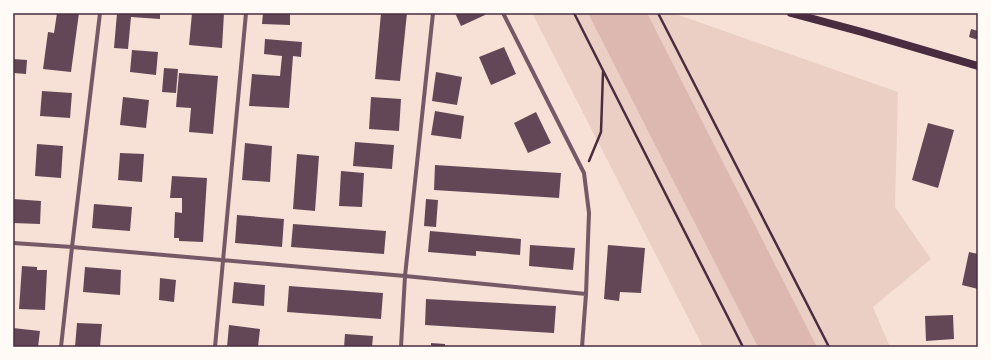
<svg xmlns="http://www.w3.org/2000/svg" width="991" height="360" font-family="Signika,sans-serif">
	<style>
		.green { fill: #ebcfc5 }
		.water { fill: #dcb8b0 }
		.building { fill: #644757 }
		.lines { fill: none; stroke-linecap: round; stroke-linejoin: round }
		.path { stroke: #4a2c40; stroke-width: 2.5 }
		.minor { stroke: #755966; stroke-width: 4 }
		.secondary { stroke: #4a2c40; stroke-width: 8 }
		.neatline { fill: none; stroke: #4a2c40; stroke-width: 1.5 }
	</style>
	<rect width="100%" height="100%" fill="#f7e1d7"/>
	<path class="green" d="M532 13H673L898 92 895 207 931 259 873 307 890 347H703Z"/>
	<path class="water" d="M588 13H647L817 347H758Z"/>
	<path class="building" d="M57 13H79L71 72 43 69 48 32 54 33Z
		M117 13H160V19L131 17 128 49 114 48Z
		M192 13H224L222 48 189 45Z
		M263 13H290V25L262 24Z
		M381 13H407L400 81 375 79Z
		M455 13H484L485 15 461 26Z
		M971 29 978 31V40L969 37Z
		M265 39 302 42 301 57 293 56 289 108 249 106 252 74 280 76 282 56 264 54Z
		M504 47 516 74 491 85 479 57Z
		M132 50 158 52 156 75 130 72Z
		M13 59 27 60 26 74 13 73Z
		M164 68 178 69 176 93 162 92Z
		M436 72 462 77 457 105 432 101Z
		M179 73 218 76 213 134 189 132 191 108 176 107Z
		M42 91 72 93 70 118 40 116Z
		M123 97 149 100 146 128 120 125Z
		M371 97 401 99 399 131 369 129Z
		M435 111 464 116 461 139 431 135Z
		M536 112 551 143 528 153 514 123Z
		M928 123 954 130 938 188 912 180Z
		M355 142 394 145 392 169 353 166Z
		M245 143 272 146 270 182 242 180Z
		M37 144 63 146 61 178 35 176Z
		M120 153 144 154 142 182 118 180Z
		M297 154 319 156 315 211 293 209Z
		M435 165 561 173 559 198 434 190Z
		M341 171 364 173 362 207 339 206Z
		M172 176 207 178 203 242 179 241V238H174L175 212 182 213V198H170Z
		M13 199 41 201 40 224 13 223Z
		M426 199 438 200 436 227 424 226Z
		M94 204 132 207 130 231 92 228Z
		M237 215 284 219 282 247 235 243Z
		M293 224 386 231 384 254 291 247Z
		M430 231 521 239 520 255 476 251V256L428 252Z
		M530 245 575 248 573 270 529 266Z
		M608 245 645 248 641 293 620 292 619 301 604 299Z
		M969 252 978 254V289L962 285Z
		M22 266 37 267V270H47L45 310 19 309Z
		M85 267 121 270 120 295 83 292Z
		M160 278 176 280 174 302 159 300Z
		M234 282 265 285 264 306 232 303Z
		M289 286 383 293 381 319 287 312Z
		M426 299 556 306 554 333 425 325Z
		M953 315 954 339 926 341 925 316Z
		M77 323 102 324 100 347H75Z
		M229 325 260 329 258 347H227Z
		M13 328 40 331 38 347H13Z
		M345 334 373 336 372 347H344Z
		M431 343 445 344V347H431Z"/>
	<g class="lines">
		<path class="path" d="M574 13 743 347
			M658 13 829 347
			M589 161 601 132 603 72"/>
		<path class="minor" d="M503 13 584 173 589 213 586 294 582 347
			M13 243 72 247 405 276 586 294
			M61 347 72 247 100 13
			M215 347 246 13
			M401 347 405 276 433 13"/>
		<path class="secondary" d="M791 13 862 32 978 66"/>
	</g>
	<rect width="991" height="360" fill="none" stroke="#fffaf5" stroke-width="28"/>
	<rect x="14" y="14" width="963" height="332" class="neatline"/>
</svg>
